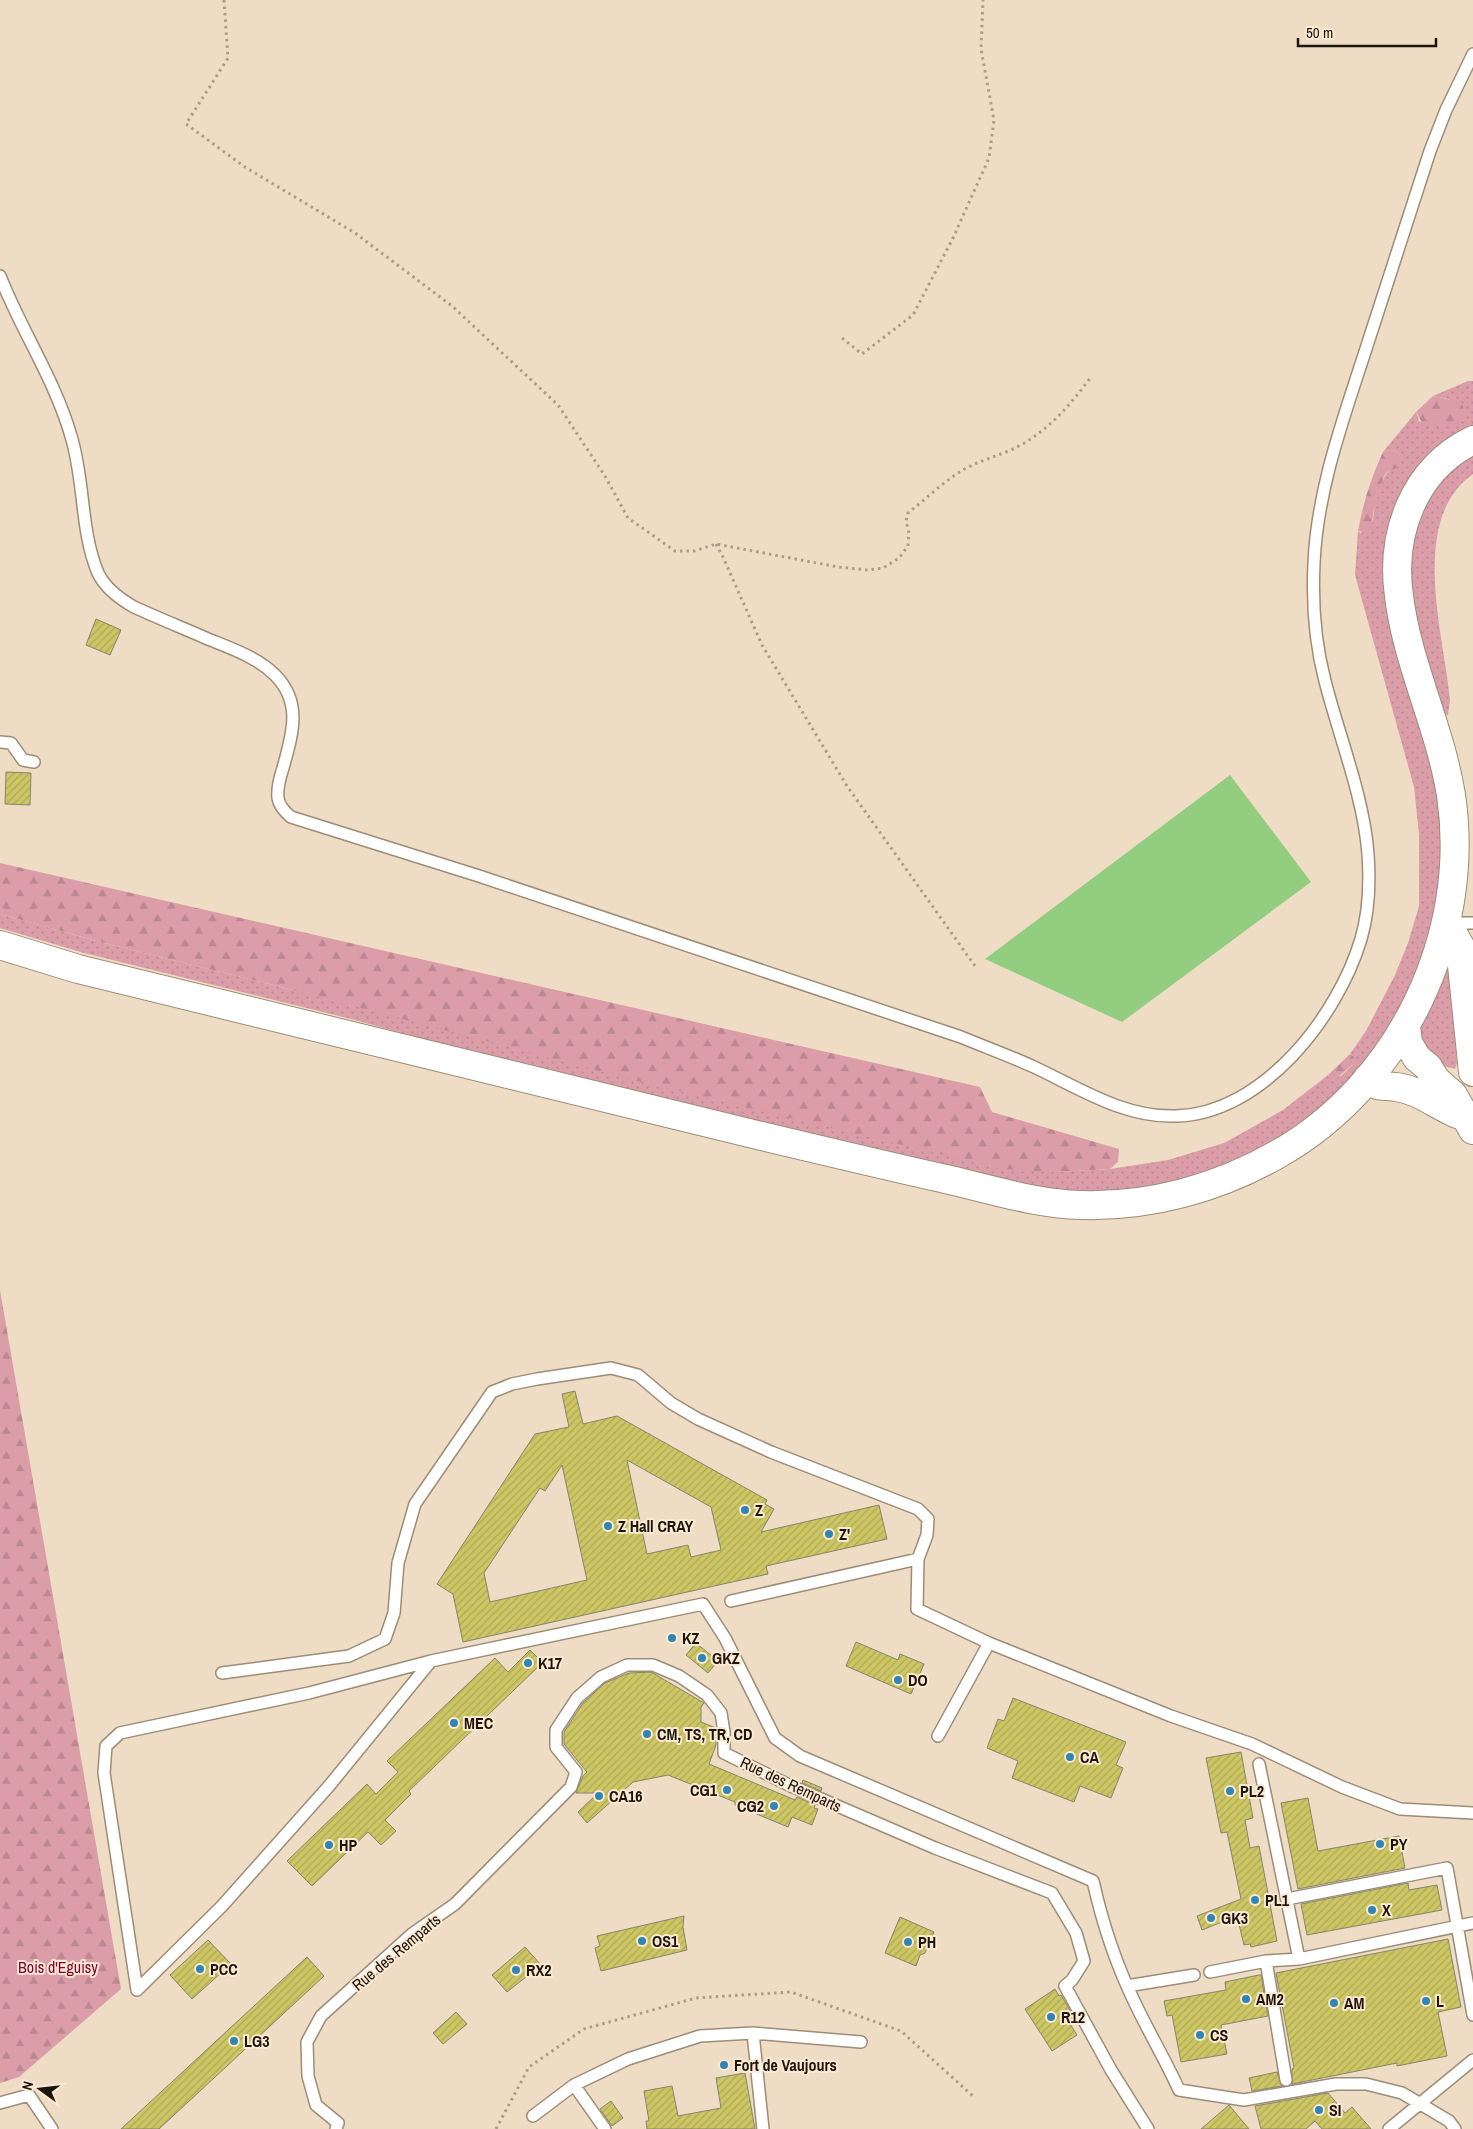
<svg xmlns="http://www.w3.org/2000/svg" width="1473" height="2129" font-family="'Archivo Narrow',sans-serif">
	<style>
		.grass { fill: url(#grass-dots) }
		.forest { fill: url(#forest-firs) }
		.water { fill: #93cd80 }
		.building { fill: url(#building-hatch); stroke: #86856c; fill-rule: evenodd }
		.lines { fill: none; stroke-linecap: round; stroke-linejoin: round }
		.lane-casing { stroke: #9d8c76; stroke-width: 14 }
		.secondary-casing { stroke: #9d8c76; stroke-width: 30 }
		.path { stroke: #ac9d8a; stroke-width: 3; stroke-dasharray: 2.5 4; stroke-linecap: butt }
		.lane { stroke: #fff; stroke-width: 11 }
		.secondary { stroke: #fff; stroke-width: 28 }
		.poi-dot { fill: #2f86b5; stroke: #fce9d2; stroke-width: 2 }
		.labels { text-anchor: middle; stroke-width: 4; stroke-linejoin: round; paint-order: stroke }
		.poi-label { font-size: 16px; font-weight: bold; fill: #1c150d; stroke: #fce9d2; text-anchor: start }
		.street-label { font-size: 16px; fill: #1c150d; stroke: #fce9d2 }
		.park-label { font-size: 16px; fill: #7e0335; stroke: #fce9d2 }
	</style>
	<defs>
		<pattern id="grass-dots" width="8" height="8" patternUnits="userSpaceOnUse" patternTransform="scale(1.25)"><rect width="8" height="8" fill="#db9ea9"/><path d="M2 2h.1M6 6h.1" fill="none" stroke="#bb8790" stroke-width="1.8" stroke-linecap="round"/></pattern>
		<pattern id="forest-firs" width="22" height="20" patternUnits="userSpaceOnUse" patternTransform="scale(1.25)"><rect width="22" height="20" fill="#db9ea9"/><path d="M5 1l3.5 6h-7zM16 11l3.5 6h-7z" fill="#bb8790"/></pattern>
		<pattern id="building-hatch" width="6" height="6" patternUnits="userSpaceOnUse" patternTransform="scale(1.25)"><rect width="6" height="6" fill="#cdc664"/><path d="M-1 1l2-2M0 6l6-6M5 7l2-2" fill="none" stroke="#afa956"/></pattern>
	</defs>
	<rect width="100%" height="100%" fill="#efdcc5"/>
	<path class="grass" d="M1468 381H1473V426C1414 452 1384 508 1384 571L1432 761 1443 826 1439 888 1425 950 1403 1005 1356 1073 1323 1106 1297 1128 1247 1159 1172 1185 1109 1194 1037 1190 497 1059 351 1019 84 953 0 928V914L100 942 285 988 1057 1172 1110 1169 1168 1160 1224 1143 1283 1110 1328 1075 1329 1078 1341 1076 1353 1064 1354 1057 1350 1054 1366 1031 1395 975 1408 943 1419 906V834L1414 787 1355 575 1358 531 1361 533 1373 521C1373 508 1379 490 1384 478 1389 466 1404 468 1399 453L1390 450 1383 452 1416 412 1419 421 1430 426 1436 424 1449 426V399L1433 396Z
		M1473 453V474C1408 520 1444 634 1450 700L1448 715 1442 713 1415 620 1409 582 1414 525 1440 479Z
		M1449 964 1457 1063 1455 1069 1440 1065 1423 1049 1420 1026 1446 966Z"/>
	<path class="forest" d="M1433 396 1457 401 1463 406 1464 412 1459 422 1449 426H1424L1416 412Z
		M1390 450 1399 453 1401 458 1398 467 1387 472 1384 476 1373 513 1372 529 1367 533 1358 531C1363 503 1371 478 1383 452Z
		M0 863 980 1087 992 1112 1119 1149 1118 1162 1110 1169 1057 1172 1002 1169 634 1080 285 988 100 942 0 914Z
		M1350 1054 1354 1057 1353 1064 1336 1079 1329 1078 1328 1075Z
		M0 1290 121 1989 19 2077 0 2083Z"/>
	<path class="water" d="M1230 775 1311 882 1122 1022 985 959Z"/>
	<path class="building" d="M96 619 121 630 110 655 86 645Z
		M6 772 31 773 30 805 5 804Z
		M575 1391 583 1424 617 1416 767 1500 765 1504 774 1509 761 1532 879 1505 887 1539 766 1566 768 1574 463 1642 453 1594 437 1584 535 1434 569 1427 562 1394ZM627 1460 711 1507 721 1550 691 1557 688 1545 647 1554ZM562 1465 587 1580 490 1602 484 1573 540 1488 545 1491Z
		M856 1642 898 1660 900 1654 924 1664 911 1694 846 1666Z
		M696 1643 718 1661 708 1673 686 1655Z
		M530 1650 541 1661 538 1664 540 1665 409 1791 411 1794 385 1820 396 1831 381 1845 368 1832 312 1886 287 1861 367 1784 376 1794 398 1772 387 1761 495 1658 508 1672Z
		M651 1672 704 1703 701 1707V1722L716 1728V1733L715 1737 716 1738V1745L709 1764 795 1800 797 1797 815 1805 814 1808 818 1809 812 1825 792 1817 788 1827 735 1805V1802L668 1775 633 1782 587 1823 578 1812 598 1793H576L583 1776 587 1772 564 1744V1732L583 1703 605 1683 629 1673Z
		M1013 1698 1126 1742 1116 1765 1123 1768 1111 1798 1080 1786 1074 1802 1012 1778 1018 1761 987 1748 998 1719 1004 1721Z
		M1241 1752 1253 1818 1245 1820 1250 1848 1259 1846 1277 1941 1251 1947 1250 1944 1244 1945 1237 1916 1202 1930 1197 1916 1241 1899 1227 1832 1221 1833 1206 1758Z
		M803 1780 822 1788 821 1791 802 1783Z
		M1308 1798 1318 1851 1399 1836 1405 1868 1298 1889 1281 1803Z
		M1408 1883 1409 1890 1437 1885 1442 1910 1307 1935 1301 1904Z
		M684 1916 683 1927 687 1950 601 1971 595 1948 600 1946 597 1936Z
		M900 1917 934 1932 925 1953 920 1955 916 1966 885 1953Z
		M1448 1939 1461 2007 1438 2012 1447 2056 1397 2066V2063L1292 2084V2069L1294 2068 1276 1973Z
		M208 1940 231 1964 192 1999 170 1975Z
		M525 1947 541 1965 507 1992 492 1975Z
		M307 1957 324 1976 159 2129H121Z
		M1259 1975H1261L1268 2016 1221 2025 1227 2054 1181 2062 1172 2015 1167 2016 1164 2001 1226 1990 1225 1982Z
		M1055 1989 1059 1996 1061 1995 1071 2012 1075 2021 1070 2024 1077 2035 1052 2051 1025 2009Z
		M456 2012 467 2024 443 2044 433 2033Z
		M1277 2072 1282 2086 1252 2091 1249 2078Z
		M745 2073 755 2129H647L646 2121H649L644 2091 672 2086 678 2116 721 2108 716 2078Z
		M1328 2093 1345 2113 1352 2107 1371 2129H1322L1315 2121 1306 2129H1261L1255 2106Z
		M611 2101 623 2118 612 2126 600 2109Z
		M1229 2105 1249 2129H1201Z"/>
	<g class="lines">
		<g class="lane-casing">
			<path id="lane" d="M0 276C21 330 55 380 71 436 85 481 80 530 98 573 105 588 120 599 134 607 158 618 183 628 208 639 230 648 257 657 275 675 303 703 292 735 283 768 280 777 277 789 278 798 279 806 285 812 291 817L479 876 961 1037C985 1047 1010 1056 1034 1067 1079 1088 1124 1118 1176 1116 1263 1114 1338 1016 1361 939 1369 912 1370 882 1368 854 1364 798 1339 736 1325 681 1315 643 1312 603 1314 563 1317 493 1341 425 1363 358 1385 289 1408 220 1430 151L1446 110 1473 54
				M0 742 11 743 23 760 34 762
				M1447 923H1473
				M731 1601 918 1559
				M222 1673 349 1656 385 1639 394 1613 398 1563 415 1504 492 1392 512 1384 537 1379 611 1368 638 1375 671 1403 698 1419 771 1452 918 1509 928 1519 927 1535 918 1559 917 1609 989 1643 1171 1716 1252 1744 1342 1787 1400 1809 1473 1813
				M938 1736 989 1643
				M1259 1764 1299 1959
				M1287 1899 1447 1868 1473 2015
				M1266 1961 1286 2080
				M1210 1972 1266 1961 1299 1959 1473 1923
				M1127 1986 1194 1975
				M137 1990 222 1906 329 1786 431 1661 703 1604 725 1638 775 1738 800 1756 1093 1881C1102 1921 1116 1964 1134 2001 1148 2031 1165 2059 1179 2090L1244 2100 1336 2084H1366L1402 2093 1449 2121 1455 2129
				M137 1990 104 1773 106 1746 120 1733 309 1693 431 1661
				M753 2033 763 2129
				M574 2085 605 2129
				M0 2103 29 2095 52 2129
				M533 2116 574 2085 628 2059 700 2036 753 2033 861 2042
				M336 2129 338 2123 316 2105 308 2076 307 2042 321 2016 412 1934 455 1904 571 1787 576 1772 556 1747V1730L577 1698 601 1677 627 1665H653L679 1676 707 1695 721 1713 724 1732V1753L791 1786 935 1848 1052 1893 1076 1933 1084 1961 1072 1980 1065 1986 1111 2070 1148 2129
				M1389 2129 1473 2060"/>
		</g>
		<g class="secondary-casing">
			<path id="secondary" d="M1447 923 1460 946 1473 1072
				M0 945 78 969C302 1024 525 1078 749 1133 816 1149 883 1165 950 1180 993 1190 1037 1204 1081 1205 1150 1207 1219 1188 1278 1154 1401 1084 1472 935 1451 795 1440 727 1407 663 1399 596 1390 533 1414 469 1473 440
				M1406 1026 1408 1043 1417 1058 1428 1067 1436 1080 1453 1095 1473 1130
				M1367 1079C1378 1088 1383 1085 1396 1087 1419 1090 1436 1105 1457 1114"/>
		</g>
		<path class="path" d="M224 0 228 58 186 124 245 167 355 233 452 306 558 405 605 476 628 518 675 551H694L716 544 838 567 868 570 883 568 899 558 908 546 909 533 906 521 908 513C926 499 944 481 963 470 977 462 991 458 1006 452 1043 437 1068 408 1091 377
			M842 338 862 354 913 315 953 238 989 158 994 120 981 49 983 0
			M716 544 723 557 762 645 847 786 975 966
			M496 2129 529 2067 584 2029 696 1998 791 1992 901 2031 974 2097"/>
		<use href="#lane" class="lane"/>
		<use href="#secondary" class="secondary"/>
	</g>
	<g class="poi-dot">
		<circle cx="745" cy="1510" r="5"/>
		<circle cx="608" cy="1526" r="5"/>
		<circle cx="829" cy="1534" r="5"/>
		<circle cx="672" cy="1638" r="5"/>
		<circle cx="702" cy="1658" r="5"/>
		<circle cx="528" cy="1663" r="5"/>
		<circle cx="898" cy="1680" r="5"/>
		<circle cx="454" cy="1723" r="5"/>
		<circle cx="647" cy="1734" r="5"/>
		<circle cx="1070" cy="1757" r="5"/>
		<circle cx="727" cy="1790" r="5"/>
		<circle cx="1230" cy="1791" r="5"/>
		<circle cx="599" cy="1796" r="5"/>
		<circle cx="774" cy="1806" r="5"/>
		<circle cx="1380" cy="1844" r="5"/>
		<circle cx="329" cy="1845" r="5"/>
		<circle cx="1255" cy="1900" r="5"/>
		<circle cx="1372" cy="1910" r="5"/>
		<circle cx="1211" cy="1918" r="5"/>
		<circle cx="642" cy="1941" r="5"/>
		<circle cx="908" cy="1942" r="5"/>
		<circle cx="200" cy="1969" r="5"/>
		<circle cx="516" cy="1970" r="5"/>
		<circle cx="1246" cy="1999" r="5"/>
		<circle cx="1426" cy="2001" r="5"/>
		<circle cx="1334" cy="2003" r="5"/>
		<circle cx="1051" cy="2017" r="5"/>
		<circle cx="1200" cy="2035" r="5"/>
		<circle cx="234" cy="2041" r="5"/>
		<circle cx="724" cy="2065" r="5"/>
		<circle cx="1319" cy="2110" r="5"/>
	</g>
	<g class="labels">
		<g class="poi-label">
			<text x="755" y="1516">Z</text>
			<text x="618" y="1532">Z Hall CRAY</text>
			<text x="839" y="1540">Z'</text>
			<text x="682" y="1644">KZ</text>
			<text x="712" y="1664">GKZ</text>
			<text x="538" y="1669">K17</text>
			<text x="908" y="1686">DO</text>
			<text x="464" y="1729">MEC</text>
			<text x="657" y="1740">CM, TS, TR, CD</text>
			<text x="1080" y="1763">CA</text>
			<text x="717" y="1796" text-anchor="end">CG1</text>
			<text x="1240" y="1797">PL2</text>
			<text x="609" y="1802">CA16</text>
			<text x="764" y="1812" text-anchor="end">CG2</text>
			<text x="1390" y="1850">PY</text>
			<text x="339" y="1851">HP</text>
			<text x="1265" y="1906">PL1</text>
			<text x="1382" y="1916">X</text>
			<text x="1221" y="1924">GK3</text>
			<text x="652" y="1947">OS1</text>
			<text x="918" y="1948">PH</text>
			<text x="210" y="1975">PCC</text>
			<text x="526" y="1976">RX2</text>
			<text x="1256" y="2005">AM2</text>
			<text x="1436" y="2007">L</text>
			<text x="1344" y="2009">AM</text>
			<text x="1061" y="2023">R12</text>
			<text x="1210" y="2041">CS</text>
			<text x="244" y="2047">LG3</text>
			<text x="734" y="2071">Fort de Vaujours</text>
			<text x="1329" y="2116">SI</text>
		</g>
		<g class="street-label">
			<text transform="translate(791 1784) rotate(25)" y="6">Rue des Remparts</text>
			<text transform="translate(396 1952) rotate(-40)" y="6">Rue des Remparts</text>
		</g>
		<g class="park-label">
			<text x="58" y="1973">Bois d'Eguisy</text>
		</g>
	</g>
	<g transform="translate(40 2089) rotate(285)" stroke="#fce9d2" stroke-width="4" paint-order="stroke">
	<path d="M0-4L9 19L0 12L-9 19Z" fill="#1c150d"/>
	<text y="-8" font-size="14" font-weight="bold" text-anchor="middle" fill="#1c150d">N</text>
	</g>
	<path d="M1298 38v8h138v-8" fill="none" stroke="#1c150d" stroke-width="2.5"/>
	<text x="1306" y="38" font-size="15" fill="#1c150d" stroke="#fce9d2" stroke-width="4" paint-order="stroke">50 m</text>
</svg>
